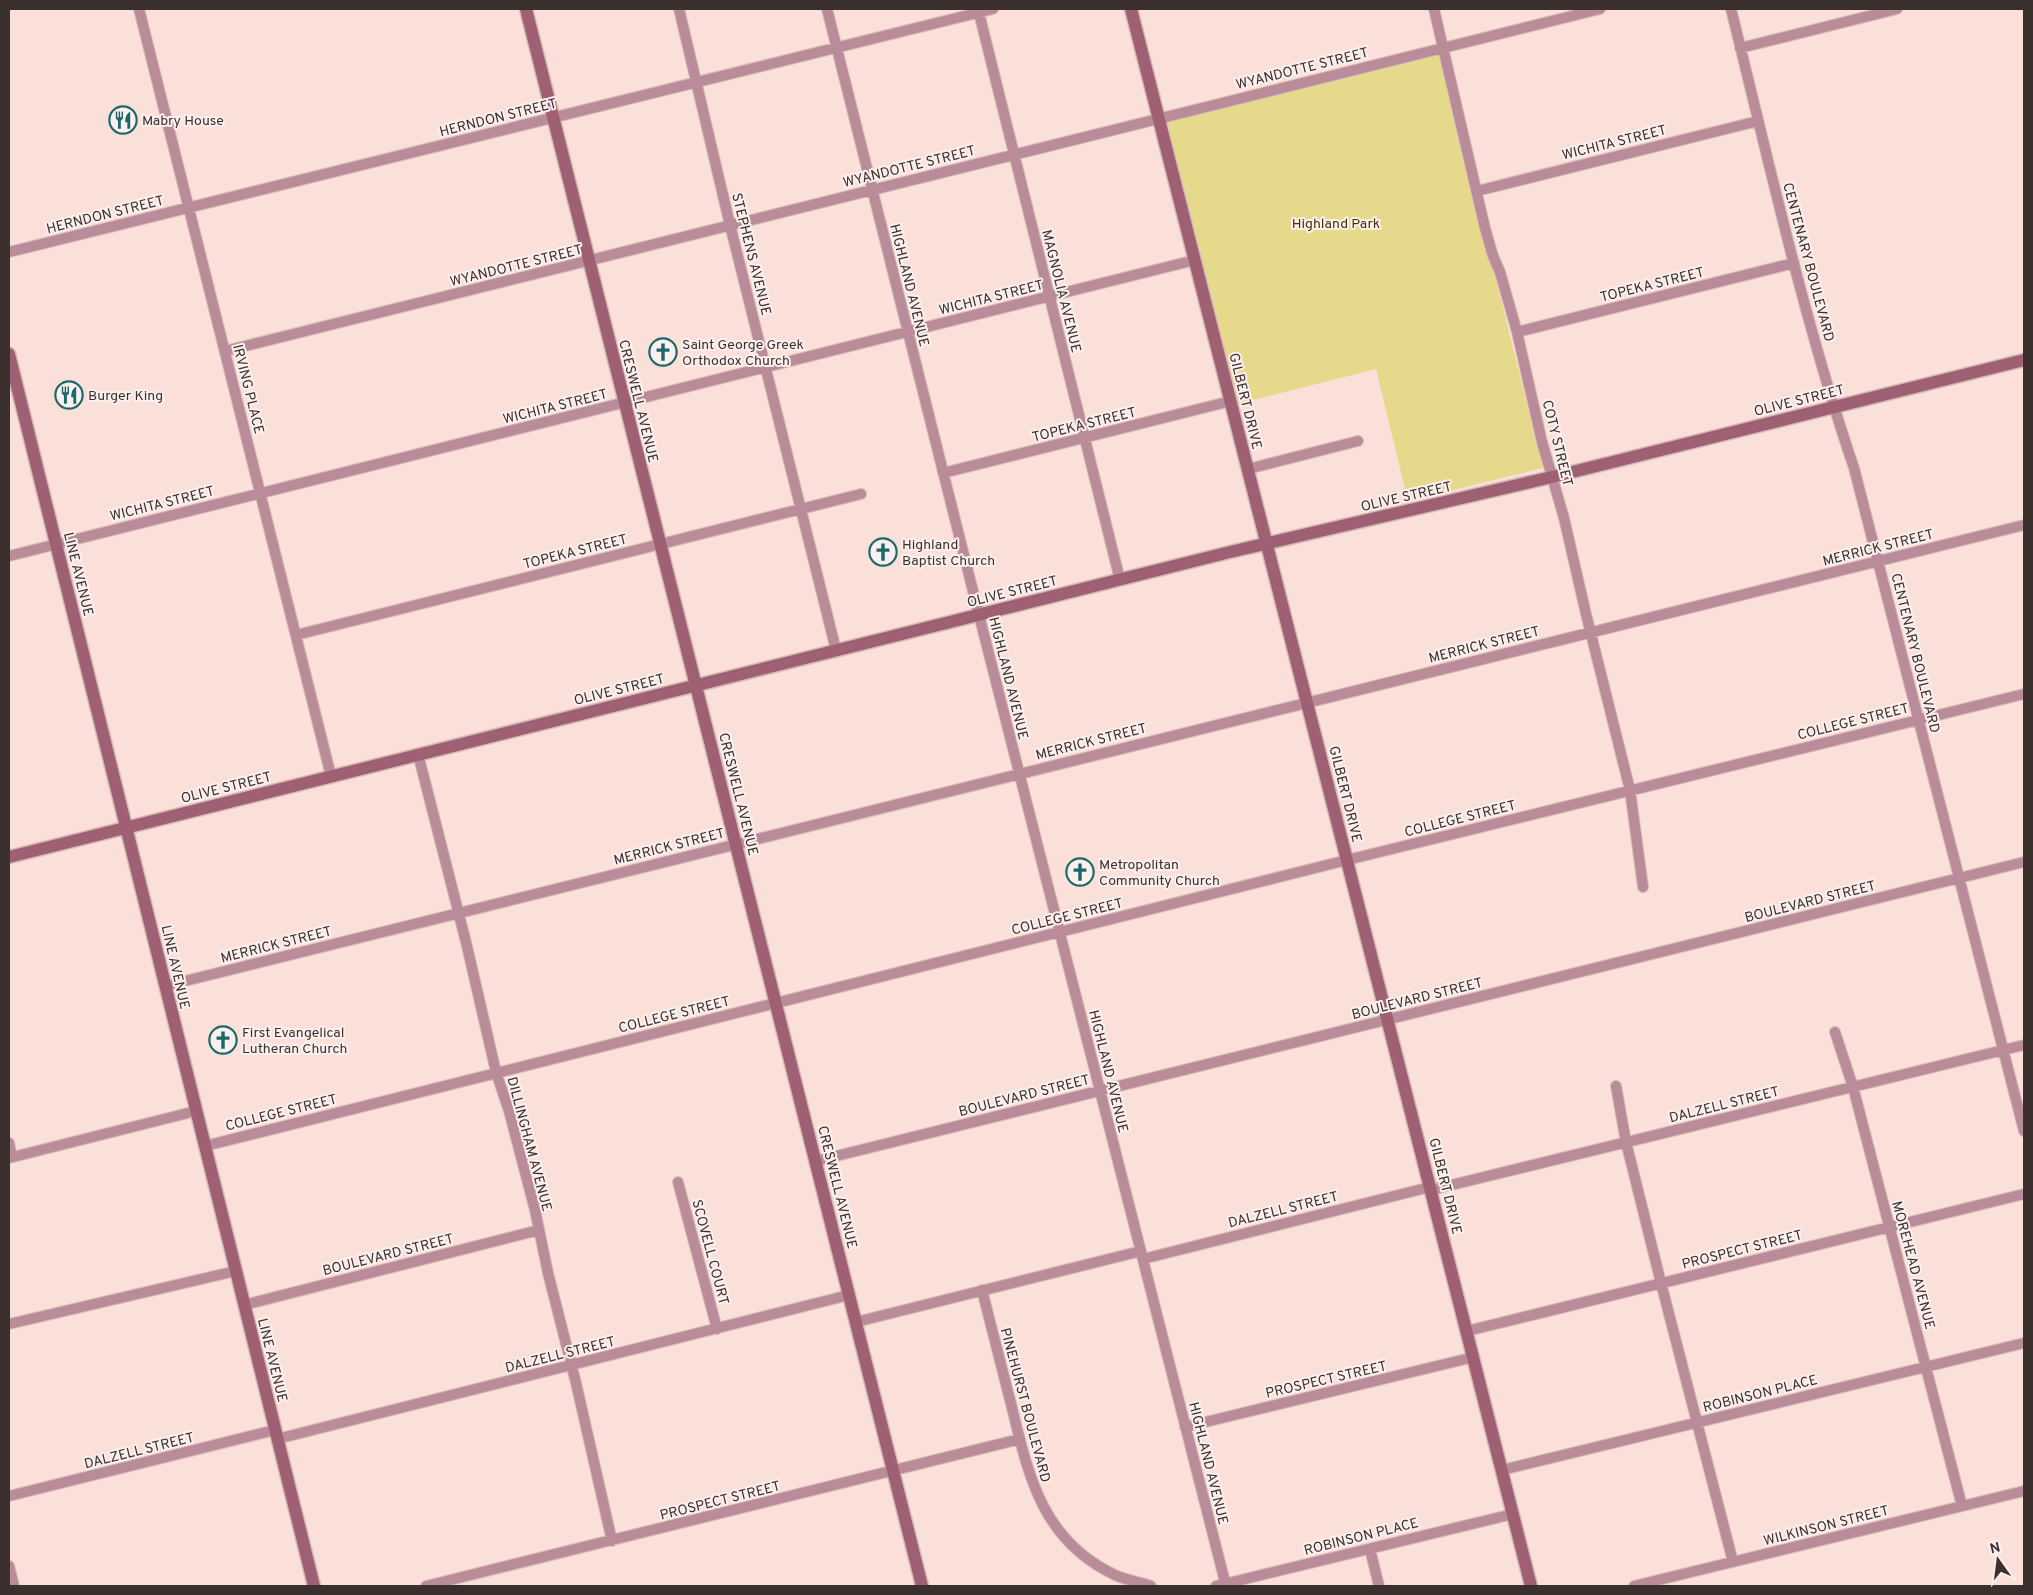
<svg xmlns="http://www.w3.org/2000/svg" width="2033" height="1595" font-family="Overpass,sans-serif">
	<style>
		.green { fill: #e7d98b }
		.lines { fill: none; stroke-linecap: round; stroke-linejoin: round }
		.street-casing { stroke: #d5bcb7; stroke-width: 12 }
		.secondary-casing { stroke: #d5bcb7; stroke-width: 15 }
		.street { stroke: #ba8c99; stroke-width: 10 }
		.secondary { stroke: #a06074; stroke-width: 12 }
		.labels { text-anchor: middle; stroke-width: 4; stroke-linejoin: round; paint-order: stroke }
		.street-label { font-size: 14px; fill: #3b302e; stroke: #fcf0ee }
		.poi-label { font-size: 14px; fill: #3b302e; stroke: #fcf0ee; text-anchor: start }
		.park-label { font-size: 14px; fill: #3d3505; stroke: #fcf0ee }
	</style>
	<rect width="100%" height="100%" fill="#fbdfd9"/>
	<path class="green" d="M1441 51 1475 196 1543 468 1408 501 1376 369 1237 404 1165 120Z"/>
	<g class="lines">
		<g class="street-casing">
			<path id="street" d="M139 9 331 776
				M679 9 730 225 836 650
				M827 9 979 615 1226 1586
				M978 9 1120 580
				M1434 9 1485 228 1493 256 1500 272 1517 332 1542 442 1564 518 1586 614 1630 790 1643 887
				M1731 9C1769 162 1803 318 1854 468L2024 1131
				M1740 48 1897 9
				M1477 191 1758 121
				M9 252 993 9
				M1517 332 1794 263
				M225 351 1600 9
				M1248 469 1358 441
				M943 473 1231 401
				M9 556 1195 260
				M296 635 861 494
				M418 754 466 942 496 1072 509 1111 535 1210 548 1273 576 1383 612 1541
				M165 986 2024 525
				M1835 1032 1853 1087 1962 1506
				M1616 1086 1626 1142 1661 1283 1733 1562
				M9 1143 12 1157
				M205 1146 1347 860 2024 694
				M9 1158 196 1111
				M816 1161 2024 862
				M678 1182 717 1329
				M1431 1190 2024 1045
				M1143 1259 1430 1187
				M982 1290C992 1329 1002 1368 1012 1408 1029 1478 1043 1541 1115 1575 1126 1580 1139 1582 1151 1586
				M244 1305 539 1230
				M856 1322 1141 1251
				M9 1324 236 1271
				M1467 1331 2024 1194
				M1185 1427 1474 1357
				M277 1439 849 1295
				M1502 1470 2024 1343
				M9 1496 275 1430
				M1370 1549 1379 1586
				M9 1566 14 1586
				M426 1586 1020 1439
				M1216 1586 1513 1514
				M1634 1586 2024 1491"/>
		</g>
		<g class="secondary-casing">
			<path id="secondary" d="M526 9 922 1586
				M1131 9 1531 1586
				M9 354 314 1586
				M9 857 1230 552 1552 477 2024 360"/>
		</g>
		<use href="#street" class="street"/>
		<use href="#secondary" class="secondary"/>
	</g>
	<defs>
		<g id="restaurant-ring" transform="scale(1.4375)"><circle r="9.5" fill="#fcf0ee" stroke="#1b686b" stroke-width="1.5"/><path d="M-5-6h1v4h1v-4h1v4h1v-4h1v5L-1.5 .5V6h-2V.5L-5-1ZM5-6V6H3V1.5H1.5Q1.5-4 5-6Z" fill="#1b686b"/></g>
		<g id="church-ring" transform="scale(1.4375)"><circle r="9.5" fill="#fcf0ee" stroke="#1b686b" stroke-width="1.5"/><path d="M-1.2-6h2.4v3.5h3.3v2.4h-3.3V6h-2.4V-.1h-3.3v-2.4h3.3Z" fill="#1b686b"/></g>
	</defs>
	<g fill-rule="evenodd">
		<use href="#restaurant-ring" x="123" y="120"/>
		<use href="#church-ring" x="663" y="352"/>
		<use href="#restaurant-ring" x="69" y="395"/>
		<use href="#church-ring" x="883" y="552"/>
		<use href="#church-ring" x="1080" y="872"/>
		<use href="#church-ring" x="223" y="1040"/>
	</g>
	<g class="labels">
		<g class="street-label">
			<text transform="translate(1302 68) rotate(-14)" y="5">WYANDOTTE STREET</text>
			<text transform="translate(498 117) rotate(-14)" y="5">HERNDON STREET</text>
			<text transform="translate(1614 142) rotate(-14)" y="5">WICHITA STREET</text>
			<text transform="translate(909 166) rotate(-14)" y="5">WYANDOTTE STREET</text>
			<text transform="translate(105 214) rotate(-14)" y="5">HERNDON STREET</text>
			<text transform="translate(752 254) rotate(76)" y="5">STEPHENS AVENUE</text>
			<text transform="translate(1809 262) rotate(75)" y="5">CENTENARY BOULEVARD</text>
			<text transform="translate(516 265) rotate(-14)" y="5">WYANDOTTE STREET</text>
			<text transform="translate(1652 284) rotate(-14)" y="5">TOPEKA STREET</text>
			<text transform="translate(910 285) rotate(76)" y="5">HIGHLAND AVENUE</text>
			<text transform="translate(1062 291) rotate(76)" y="5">MAGNOLIA AVENUE</text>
			<text transform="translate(991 297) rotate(-14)" y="5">WICHITA STREET</text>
			<text transform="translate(249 389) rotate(76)" y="5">IRVING PLACE</text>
			<text transform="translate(1799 400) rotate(-14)" y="5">OLIVE STREET</text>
			<text transform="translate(639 401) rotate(76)" y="5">CRESWELL AVENUE</text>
			<text transform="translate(1246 401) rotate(76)" y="5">GILBERT DRIVE</text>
			<text transform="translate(555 406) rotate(-14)" y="5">WICHITA STREET</text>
			<text transform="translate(1084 424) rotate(-14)" y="5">TOPEKA STREET</text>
			<text transform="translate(1558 443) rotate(76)" y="5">COTY STREET</text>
			<text transform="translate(1406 496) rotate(-13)" y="5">OLIVE STREET</text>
			<text transform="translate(162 503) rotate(-14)" y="5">WICHITA STREET</text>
			<text transform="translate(1878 547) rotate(-14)" y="5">MERRICK STREET</text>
			<text transform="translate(575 551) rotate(-14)" y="5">TOPEKA STREET</text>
			<text transform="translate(79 574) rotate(76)" y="5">LINE AVENUE</text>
			<text transform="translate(1012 591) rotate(-14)" y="5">OLIVE STREET</text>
			<text transform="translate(1484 644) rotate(-14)" y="5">MERRICK STREET</text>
			<text transform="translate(1916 653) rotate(76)" y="5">CENTENARY BOULEVARD</text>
			<text transform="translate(1009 678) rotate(76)" y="5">HIGHLAND AVENUE</text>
			<text transform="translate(619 689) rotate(-14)" y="5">OLIVE STREET</text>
			<text transform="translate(1853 721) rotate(-14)" y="5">COLLEGE STREET</text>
			<text transform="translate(1091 741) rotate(-14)" y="5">MERRICK STREET</text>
			<text transform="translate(226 787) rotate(-14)" y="5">OLIVE STREET</text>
			<text transform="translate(739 794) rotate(76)" y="5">CRESWELL AVENUE</text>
			<text transform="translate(1346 794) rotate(76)" y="5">GILBERT DRIVE</text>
			<text transform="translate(1460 818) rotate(-14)" y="5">COLLEGE STREET</text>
			<text transform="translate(669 846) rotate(-14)" y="5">MERRICK STREET</text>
			<text transform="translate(1810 901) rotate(-14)" y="5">BOULEVARD STREET</text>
			<text transform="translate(1067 916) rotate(-14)" y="5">COLLEGE STREET</text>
			<text transform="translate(276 944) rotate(-14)" y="5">MERRICK STREET</text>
			<text transform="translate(176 967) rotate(77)" y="5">LINE AVENUE</text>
			<text transform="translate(1417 998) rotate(-14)" y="5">BOULEVARD STREET</text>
			<text transform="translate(674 1014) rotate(-14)" y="5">COLLEGE STREET</text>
			<text transform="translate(1109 1071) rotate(76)" y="5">HIGHLAND AVENUE</text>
			<text transform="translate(1024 1095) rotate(-14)" y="5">BOULEVARD STREET</text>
			<text transform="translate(1724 1104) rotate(-14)" y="5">DALZELL STREET</text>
			<text transform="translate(281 1112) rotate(-14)" y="5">COLLEGE STREET</text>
			<text transform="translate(530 1144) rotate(75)" y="5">DILLINGHAM AVENUE</text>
			<text transform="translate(1446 1186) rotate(76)" y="5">GILBERT DRIVE</text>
			<text transform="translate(838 1187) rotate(76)" y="5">CRESWELL AVENUE</text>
			<text transform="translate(1283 1209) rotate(-14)" y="5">DALZELL STREET</text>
			<text transform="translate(1742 1249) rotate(-14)" y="5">PROSPECT STREET</text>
			<text transform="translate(711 1252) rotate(75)" y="5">SCOVELL COURT</text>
			<text transform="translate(388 1254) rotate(-14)" y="5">BOULEVARD STREET</text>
			<text transform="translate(1914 1265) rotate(75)" y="5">MOREHEAD AVENUE</text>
			<text transform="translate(560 1354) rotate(-14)" y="5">DALZELL STREET</text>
			<text transform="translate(273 1360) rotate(76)" y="5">LINE AVENUE</text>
			<text transform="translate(1326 1379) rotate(-13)" y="5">PROSPECT STREET</text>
			<text transform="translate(1760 1393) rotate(-14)" y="5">ROBINSON PLACE</text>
			<text transform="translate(1026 1405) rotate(75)" y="5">PINEHURST BOULEVARD</text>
			<text transform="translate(139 1450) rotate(-14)" y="5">DALZELL STREET</text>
			<text transform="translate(1209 1463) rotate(76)" y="5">HIGHLAND AVENUE</text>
			<text transform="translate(720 1500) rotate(-14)" y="5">PROSPECT STREET</text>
			<text transform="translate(1826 1525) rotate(-14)" y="5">WILKINSON STREET</text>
			<text transform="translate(1361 1536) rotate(-14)" y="5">ROBINSON PLACE</text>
		</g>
		<g class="poi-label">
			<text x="142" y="125">Mabry House</text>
			<text x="682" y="349">Saint George Greek<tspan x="682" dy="16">Orthodox Church</tspan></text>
			<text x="88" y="400">Burger King</text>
			<text x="902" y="549">Highland<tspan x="902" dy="16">Baptist Church</tspan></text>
			<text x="1099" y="869">Metropolitan<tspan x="1099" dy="16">Community Church</tspan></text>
			<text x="242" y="1037">First Evangelical<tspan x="242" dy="16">Lutheran Church</tspan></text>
		</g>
		<g class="park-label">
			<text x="1336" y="228">Highland Park</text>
		</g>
	</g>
	<rect width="2033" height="1595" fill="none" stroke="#3b302e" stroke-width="20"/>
	<g transform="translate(1998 1560) rotate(346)" stroke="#fcf0ee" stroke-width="4" paint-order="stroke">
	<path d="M0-4L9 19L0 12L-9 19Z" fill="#3b302e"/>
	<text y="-8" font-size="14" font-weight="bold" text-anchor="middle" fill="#3b302e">N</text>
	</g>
</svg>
